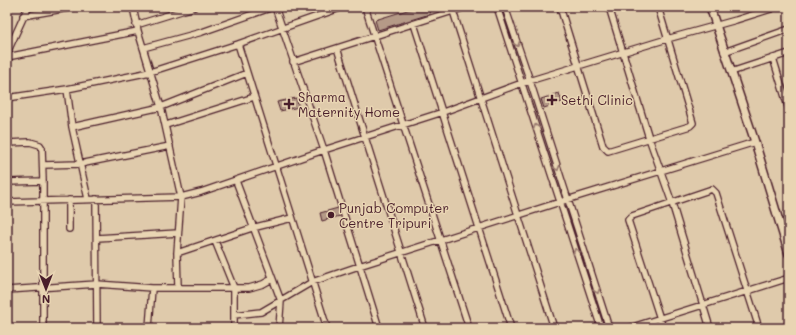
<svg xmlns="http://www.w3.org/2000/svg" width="796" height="335" font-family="Mali,sans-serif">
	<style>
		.building { fill: #b59a87; stroke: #4a1f2b }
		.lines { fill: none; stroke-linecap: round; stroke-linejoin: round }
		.minor-casing { stroke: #4a1f2b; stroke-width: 8 }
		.tertiary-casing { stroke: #4a1f2b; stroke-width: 10 }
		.minor { stroke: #e9d5b3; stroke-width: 5.5 }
		.tertiary { stroke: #e9d5b3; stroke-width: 7 }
		.oneway { stroke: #9a7a6f }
		.poi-dot { fill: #4a1f2b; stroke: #e9d5b3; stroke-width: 1.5 }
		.labels { text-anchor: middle; stroke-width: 3; stroke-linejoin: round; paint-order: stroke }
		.poi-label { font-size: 13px; fill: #4a1f2b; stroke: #e9d5b3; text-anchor: start }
	</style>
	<rect width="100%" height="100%" fill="#dfcaab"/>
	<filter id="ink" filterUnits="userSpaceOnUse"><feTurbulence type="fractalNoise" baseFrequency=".025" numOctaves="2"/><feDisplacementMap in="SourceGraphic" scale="8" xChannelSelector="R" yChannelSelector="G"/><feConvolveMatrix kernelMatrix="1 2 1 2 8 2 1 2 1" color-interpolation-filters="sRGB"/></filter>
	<g filter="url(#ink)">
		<path class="building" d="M417 7H428L430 14 378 30 375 20Z
			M559 93 562 102 544 108 541 99Z
			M296 98 299 107 280 111 277 102Z
			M338 208 340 216 322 221 320 213Z"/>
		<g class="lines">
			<g class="minor-casing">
				<path id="minor" d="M133 7 138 31 161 107 181 197 177 253 178 287
					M275 7 324 150 379 328
					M323 7 326 13
					M365 7 469 328
					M466 7 453 11 554 328
					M497 7 601 328
					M505 7 530 81 609 328
					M560 7 603 146 608 151 690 126 693 123 658 7
					M609 7 649 138 672 203 710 328
					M23 16 74 7
					M414 24 511 328
					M136 25 194 7
					M143 48 202 32 273 7
					M337 48 425 328
					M724 52 789 29
					M7 53 28 7
					M7 57 138 31
					M773 58 789 110
					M293 62 453 11
					M731 72 789 53
					M67 89 72 127 88 199
					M7 98 67 89 150 72 238 44
					M166 125 254 97
					M72 127 161 107 247 73
					M7 143 30 142 40 145 42 148 43 181V328
					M43 165 80 164 170 146
					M236 181 281 301 279 328
					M7 182 43 181
					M96 199 97 328
					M69 200V229
					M7 202 181 197 201 192 324 150 443 112 522 83 667 39 736 20 771 9
					M97 238 178 233
					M215 241 234 288V328
					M177 253 252 228 292 218
					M7 290 97 284 152 288H249L263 284 272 279
					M234 315 261 312 312 282 359 266 560 202 755 142
					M149 328 152 288
					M327 328 238 44 343 7
					M629 328 789 278
					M663 328 628 220 632 216 712 189 716 193 759 328"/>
			</g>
			<g class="tertiary-casing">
				<path id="tertiary" d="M710 7 755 142 789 254"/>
			</g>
			<use href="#minor" class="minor"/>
			<use href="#tertiary" class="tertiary"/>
		</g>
		<defs><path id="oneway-chevron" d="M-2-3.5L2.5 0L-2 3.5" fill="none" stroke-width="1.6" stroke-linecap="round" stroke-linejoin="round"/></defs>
		<g class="oneway">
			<use href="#oneway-chevron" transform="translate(517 44) rotate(71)"/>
			<use href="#oneway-chevron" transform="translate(536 127) rotate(-108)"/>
			<use href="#oneway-chevron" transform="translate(557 168) rotate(73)"/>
			<use href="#oneway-chevron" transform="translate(576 251) rotate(-108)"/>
			<use href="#oneway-chevron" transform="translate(597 291) rotate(72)"/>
		</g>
	</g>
	<g class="poi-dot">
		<path d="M550 94h4v4h4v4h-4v4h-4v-4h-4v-4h4z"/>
		<path d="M287 98h4v4h4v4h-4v4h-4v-4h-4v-4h4z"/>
		<circle cx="331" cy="215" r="4"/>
	</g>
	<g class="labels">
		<g class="poi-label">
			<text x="298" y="102">Sharma<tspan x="298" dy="15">Maternity Home</tspan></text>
			<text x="561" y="105">Sethi Clinic</text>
			<text x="339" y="213">Punjab Computer<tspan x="339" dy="15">Centre Tripuri</tspan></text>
		</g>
	</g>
	<rect width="796" height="335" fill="none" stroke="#e9d5b3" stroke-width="24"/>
	<rect x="12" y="12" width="772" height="311" fill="none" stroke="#4a1f2b" stroke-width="1.5" filter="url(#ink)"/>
	<g transform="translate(46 289) rotate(180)" stroke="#e9d5b3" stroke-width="3" paint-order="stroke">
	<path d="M0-3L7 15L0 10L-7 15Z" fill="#4a1f2b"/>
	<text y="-6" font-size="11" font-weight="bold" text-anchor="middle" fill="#4a1f2b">N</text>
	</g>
</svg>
